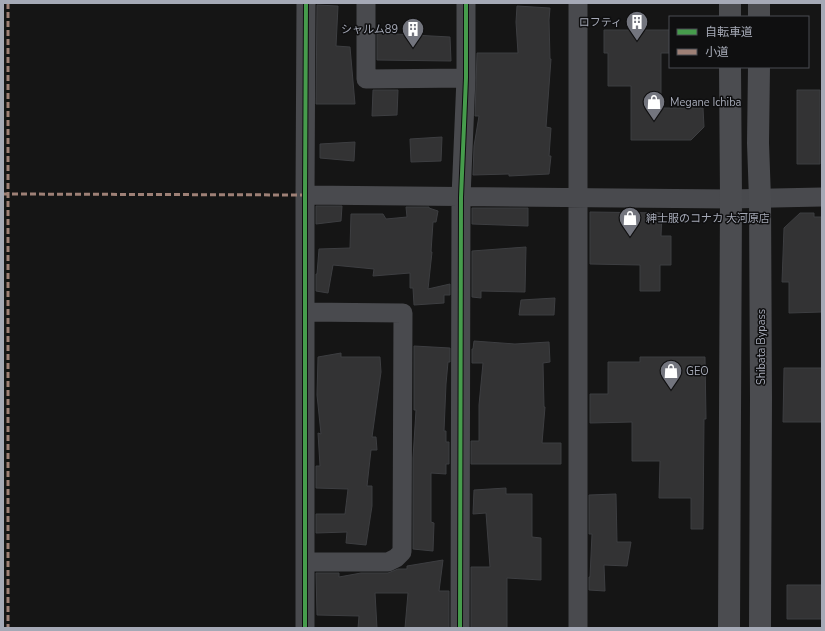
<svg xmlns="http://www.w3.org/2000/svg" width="825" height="631" font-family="'Nunito Sans','Noto Sans JP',sans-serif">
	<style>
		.building { fill: #333334; stroke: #3d3e41 }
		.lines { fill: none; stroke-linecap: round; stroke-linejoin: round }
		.minor { stroke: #494a4e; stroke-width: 19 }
		.trunk { stroke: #4b4c50; stroke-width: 22 }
		.quiet { stroke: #9e8076; stroke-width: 3; stroke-dasharray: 6 3; stroke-linecap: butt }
		.cycleway-casing { stroke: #0f0f10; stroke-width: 6 }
		.cycleway { stroke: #469c4c; stroke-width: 4 }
		.labels { text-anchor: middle; stroke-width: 3; stroke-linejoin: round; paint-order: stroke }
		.poi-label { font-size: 11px; fill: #a5a9b6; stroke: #0f0f10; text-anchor: start }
		.street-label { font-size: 11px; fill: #a5a9b6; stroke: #0f0f10 }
	</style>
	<rect width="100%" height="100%" fill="#151515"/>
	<path class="building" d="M317 5 338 6 336 46 350 47 355 104H316Z
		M517 6 550 8 549 20 550 59H551L546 127 551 128 549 156H551L549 174 509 176V174L473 175 474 146 479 116H475L477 53H518L516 22Z
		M604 30H670V53H661V108H703L704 127 691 140H631V86H608V53H604Z
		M377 33 450 37 451 61 377 60Z
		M373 90H398L397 115 372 116Z
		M797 90H820V164H797Z
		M442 137 441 161 411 162 410 139Z
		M355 142 354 161 320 158V144Z
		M316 206H342L341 221 316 224Z
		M406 207H429V208L438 211 436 222H433L431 252H432L428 289 450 284V295H444V303L414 305 413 288H410V273L373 276 374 269 333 265 328 293 316 291V274H317L319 249 350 248 351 214H383L386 219 407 217Z
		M472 208H528V226L472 224Z
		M590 212 662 213 661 236H671V265H660V291H640V265L590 264Z
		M800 213H814V217H822V312L789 313V282H782L784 228Z
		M526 247 525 292 481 291V298L472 297V251Z
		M555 298 554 315H519L521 300Z
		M474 341 515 344 549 342 550 362 543 363 544 407H545L542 443H561V464H471V441H479V405L483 363H472V349H473Z
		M414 346 450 348V362H448L446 384 444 431H446V442H449V464H446V474L431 473V522L434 523 433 551 413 549V458L416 410H414Z
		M341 353V357H380L381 372 372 437H376L377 450H371L367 486H372V506L366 545 346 543 347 532 316 533V514H345L348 489 316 488V466H320L318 433 321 434 317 395 318 357Z
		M640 357H705L706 419H704L703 529H691V498H659L660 461H632V422L590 423V394H608V362H640Z
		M784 368H822V422H783Z
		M506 488V494H532V537L541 538V580L507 578V628H471V567H490L486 513 473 514 474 490Z
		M616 494 617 542H631L627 566 604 565 605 591 589 590V577H590L592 534H589V495Z
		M443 560 439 591H449V628H405L408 593H375L377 628H358L359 616 317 615 316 573H339V577L361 573H388L398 569H407V566Z
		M787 585H822V619H787Z"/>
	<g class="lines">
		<path class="minor" d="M366 3V79L466 78
			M305 195 731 199 822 197
			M305 312 403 313 402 552 396 558 388 562H305
			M305 628V195L306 3
			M460 628 461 197 466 78V3
			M578 628V3"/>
		<path class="trunk" d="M730 3V17
			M759 17V3
			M759 67 758 143 760 199 761 398 760 628
			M729 628 731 199 730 67"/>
		<path class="quiet" d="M8 3V628
			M3 194 305 195"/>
		<g class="cycleway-casing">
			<path id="cycleway" d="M305 628V195L306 3
				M460 628 461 197 466 78V3"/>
		</g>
		<use href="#cycleway" class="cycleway"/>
	</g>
	<defs>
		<g id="building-pin" transform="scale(1.15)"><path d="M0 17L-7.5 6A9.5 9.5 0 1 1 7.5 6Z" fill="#73757e" stroke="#0f0f10"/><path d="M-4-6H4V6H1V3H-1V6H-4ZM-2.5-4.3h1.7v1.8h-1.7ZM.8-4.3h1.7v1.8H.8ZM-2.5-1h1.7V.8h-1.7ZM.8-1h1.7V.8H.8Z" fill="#fff"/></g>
		<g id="shop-pin" transform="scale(1.15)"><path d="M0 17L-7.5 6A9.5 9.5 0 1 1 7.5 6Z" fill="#73757e" stroke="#0f0f10"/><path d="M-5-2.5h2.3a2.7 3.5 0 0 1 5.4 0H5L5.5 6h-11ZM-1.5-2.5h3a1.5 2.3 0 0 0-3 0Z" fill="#fff"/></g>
	</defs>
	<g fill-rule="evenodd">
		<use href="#building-pin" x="637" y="22"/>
		<use href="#building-pin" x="413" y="29"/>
		<use href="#shop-pin" x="654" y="102"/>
		<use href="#shop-pin" x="630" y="218"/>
		<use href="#shop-pin" x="671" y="371"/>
	</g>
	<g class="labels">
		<g class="poi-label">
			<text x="622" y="26" text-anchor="end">ロフティ</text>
			<text x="398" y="33" text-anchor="end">シャルム89</text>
			<text x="670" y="106">Megane Ichiba</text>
			<text x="646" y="222">紳士服のコナカ 大河原店</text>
			<text x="686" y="375">GEO</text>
		</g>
		<g class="street-label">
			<text transform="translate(761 347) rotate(-90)" y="4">Shibata Bypass</text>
		</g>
	</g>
	<rect width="825" height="631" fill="none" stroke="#a5a9b6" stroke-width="8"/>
	<rect x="669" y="16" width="140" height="52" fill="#0f0f10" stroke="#4b4d52"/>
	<rect x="677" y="29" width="20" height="6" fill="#469c4c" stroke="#4b4d52"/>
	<text x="705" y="36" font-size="12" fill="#a5a9b6">自転車道</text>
	<rect x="677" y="49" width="20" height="6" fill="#9e8076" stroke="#4b4d52"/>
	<text x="705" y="56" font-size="12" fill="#a5a9b6">小道</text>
</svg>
